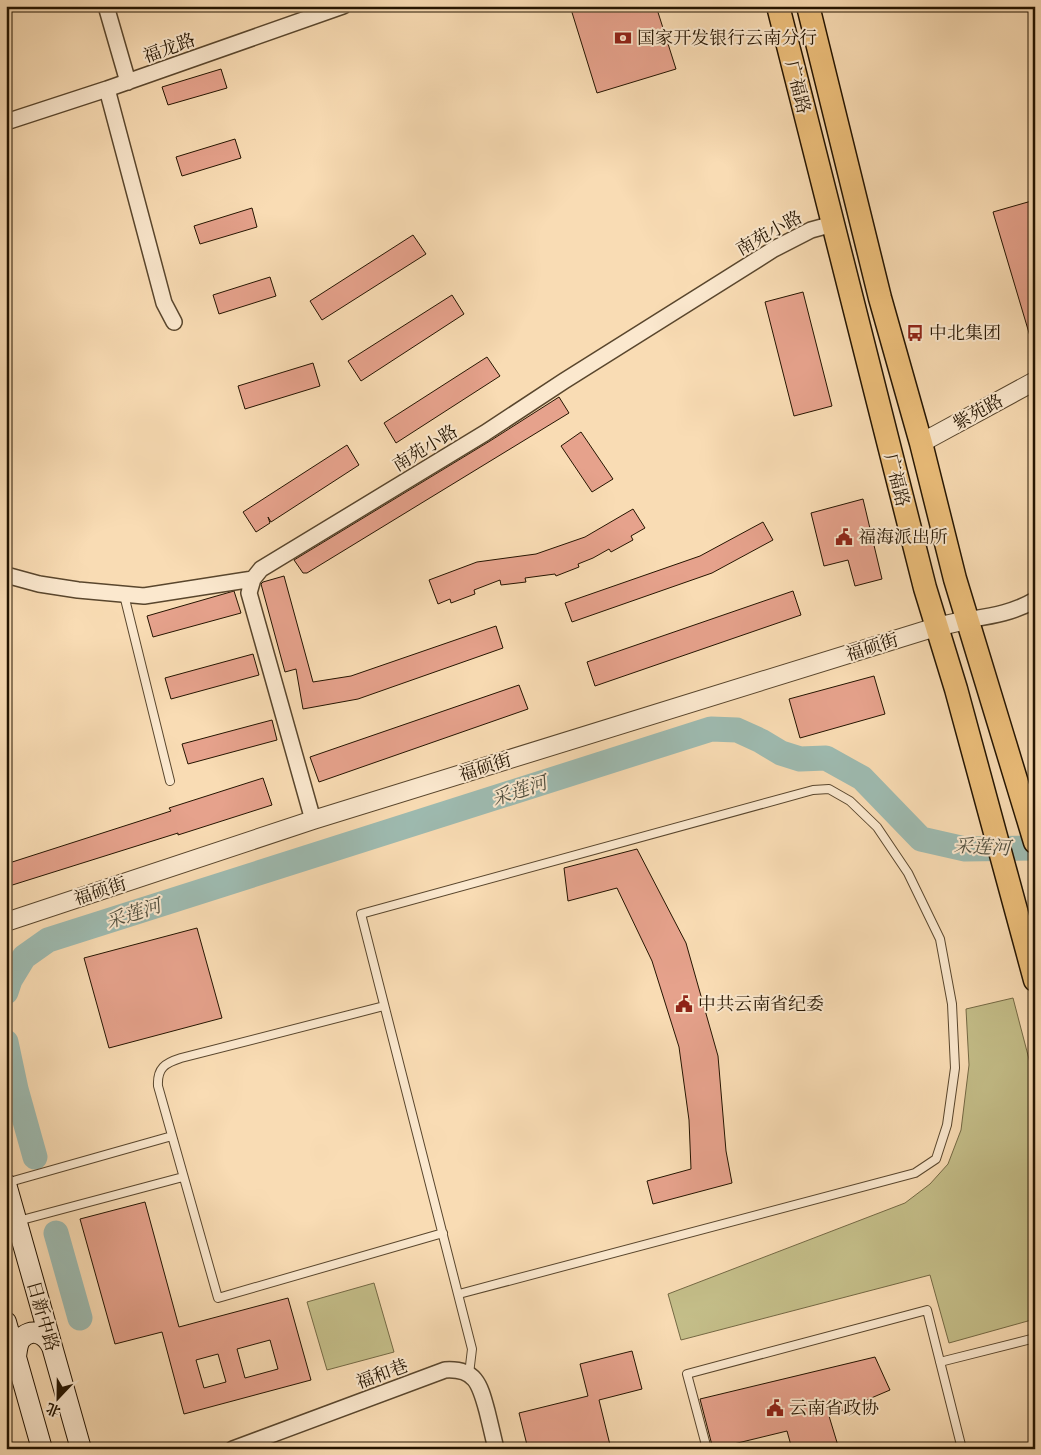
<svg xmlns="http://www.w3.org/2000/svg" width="1041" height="1455" font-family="'IM FELL Double Pica','Noto Serif SC',serif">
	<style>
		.green { fill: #c4be89; stroke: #746944 }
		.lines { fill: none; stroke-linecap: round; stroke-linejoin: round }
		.river { stroke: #9ebbb1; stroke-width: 25 }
		.building { fill: #e6a28c; stroke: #241400; fill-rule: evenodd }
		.service-casing { stroke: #59462d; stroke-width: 10 }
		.minor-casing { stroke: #59462d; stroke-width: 18 }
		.tertiary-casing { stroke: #59462d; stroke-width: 20 }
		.secondary-casing { stroke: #241400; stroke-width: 22 }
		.primary-casing { stroke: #241400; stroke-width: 25 }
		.service { stroke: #fbe8ce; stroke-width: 8 }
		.minor { stroke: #fbe8ce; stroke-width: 15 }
		.tertiary { stroke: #fbe8ce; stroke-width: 18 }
		.secondary { stroke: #fbe8ce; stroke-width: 20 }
		.primary { stroke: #ecbe7a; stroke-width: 22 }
		.labels { text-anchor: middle; stroke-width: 4; stroke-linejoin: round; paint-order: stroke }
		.poi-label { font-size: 18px; fill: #241400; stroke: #fbe8ce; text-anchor: start }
		.street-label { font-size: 18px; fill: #241400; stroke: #fbe8ce }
		.water-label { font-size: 19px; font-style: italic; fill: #4f4e3e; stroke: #fbe8ce }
	</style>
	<rect width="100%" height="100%" fill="#f9dcb4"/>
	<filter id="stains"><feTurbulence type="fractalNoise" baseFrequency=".004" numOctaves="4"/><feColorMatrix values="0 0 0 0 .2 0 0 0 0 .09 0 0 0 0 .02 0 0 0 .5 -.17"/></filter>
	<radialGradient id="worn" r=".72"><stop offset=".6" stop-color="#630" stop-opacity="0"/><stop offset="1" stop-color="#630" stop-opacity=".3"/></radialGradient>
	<path class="green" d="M1013 998 1035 1082V1319L949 1343 930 1275 681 1340 668 1294 905 1203 930 1184 948 1164 961 1130 969 1065 966 1009Z
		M374 1283 394 1352 327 1370 307 1302Z"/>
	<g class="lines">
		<path class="river" d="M6 992 10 980 24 957 48 940 711 729 737 730 761 741 781 753 800 759 826 758 862 778 921 839 965 849 1035 848
			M6 1042 16 1089 35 1157
			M56 1233 80 1318"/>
	</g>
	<path class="building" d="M570 6H656L676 69 597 93Z
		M221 69 227 88 168 105 162 87Z
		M235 139 241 158 182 176 176 157Z
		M1035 200V343H1032L993 212Z
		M252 208 257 227 200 244 194 226Z
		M413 235 426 254 322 320 310 301Z
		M270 277 276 296 219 314 213 295Z
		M803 292 832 406 794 416 765 302Z
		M452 295 464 314 361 381 348 361Z
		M487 357 500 376 396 443 384 423Z
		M313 363 320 386 245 409 238 386Z
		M559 397 569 413 307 573H303L294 560 490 441Z
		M581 432 613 479 592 492 561 446Z
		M347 445 359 465 271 522 268 517 270 523 256 532 243 512Z
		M863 499 882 579 855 586 848 560 824 566 811 513Z
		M633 509 645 528 631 536 633 540 611 552 609 549 593 558 578 564 579 567 556 576 555 574 525 578 526 582 501 585 500 580 474 590 475 594 451 603 450 599 438 604 429 580 477 562 536 554 585 537Z
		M763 522 773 540 712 573 572 622 565 603 700 556Z
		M284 576 313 682 351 676 496 626 503 648 358 699 303 709 296 669 285 672 261 584 263 582Z
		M234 591 241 613 153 637 147 616Z
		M793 591 801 615 595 686 587 662Z
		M253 654 259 675 171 699 165 678Z
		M874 676 885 714 800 738 789 699Z
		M519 685 528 709 319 782 310 757Z
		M272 720 277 740 188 764 182 744Z
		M263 778 272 805 178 835V833L6 887V864L171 811 169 808Z
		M637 849 686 943 718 1056 726 1151 732 1183 653 1204 647 1181 691 1169 689 1120 679 1047 652 961 617 888 568 901 564 868Z
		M197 928 222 1018 109 1048 84 958Z
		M145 1202 179 1327 288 1298 311 1380 184 1414 162 1332 115 1344 80 1219ZM270 1340 278 1369 245 1378 237 1349ZM218 1354 226 1382 204 1388 196 1360Z
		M632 1351 642 1389 599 1400 611 1449H528L519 1413 588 1396 580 1364Z
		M875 1357 890 1390 829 1416 839 1449H792L787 1431 713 1449 700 1399Z"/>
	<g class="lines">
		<g class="service-casing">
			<path id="service" d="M124 595 170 781
				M384 1006 181 1058C165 1063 157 1068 158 1086L218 1298 443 1233
				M6 1183 172 1136
				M18 1221 183 1177
				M459 1294 915 1173 936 1159 947 1125 955 1068 952 1004 940 939 908 873 877 827 850 801 829 789 813 790 361 914 472 1349 469 1374
				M940 1362 1035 1338
				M707 1449 687 1374 927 1310 962 1449"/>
		</g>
		<g class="minor-casing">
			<path id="minor" d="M106 6 128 82
				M107 89 164 303 174 322
				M6 122 107 89 343 6
				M6 575 39 584 78 590 144 596 253 579
				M967 620C991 616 1013 613 1035 600
				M313 820 249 593 253 579 261 569 485 433 564 381 774 249 811 230 833 224
				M233 1449 445 1370C476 1368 480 1385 487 1411 490 1423 493 1436 496 1449"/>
		</g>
		<g class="tertiary-casing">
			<path id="tertiary" d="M921 443 1035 381
				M6 922 313 820 936 627 967 620"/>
		</g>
		<g class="secondary-casing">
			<path id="secondary" d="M6 1184 81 1449
				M6 1322 42 1449
				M16 1356C17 1351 17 1345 20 1340 31 1326 46 1334 52 1347"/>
		</g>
		<g class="primary-casing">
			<path id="primary" d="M778 6 925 588 956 689 1035 980
				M808 6 880 298 921 443 955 579 1035 842"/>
		</g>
		<use href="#service" class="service"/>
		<use href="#minor" class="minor"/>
		<use href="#tertiary" class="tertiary"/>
		<use href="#secondary" class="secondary"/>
		<use href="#primary" class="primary"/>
	</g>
	<defs>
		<g id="bank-bare" transform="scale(1.35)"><path d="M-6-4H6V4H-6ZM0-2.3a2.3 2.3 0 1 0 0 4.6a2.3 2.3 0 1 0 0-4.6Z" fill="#8f2418" stroke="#fbe8ce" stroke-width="2.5" paint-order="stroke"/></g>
		<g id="bus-bare" transform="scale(1.35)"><path d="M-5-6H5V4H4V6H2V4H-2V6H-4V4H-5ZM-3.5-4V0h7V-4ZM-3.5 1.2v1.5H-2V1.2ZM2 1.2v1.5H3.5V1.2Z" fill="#8f2418" stroke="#fbe8ce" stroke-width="2.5" paint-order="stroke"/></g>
		<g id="civic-bare" transform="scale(1.35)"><path d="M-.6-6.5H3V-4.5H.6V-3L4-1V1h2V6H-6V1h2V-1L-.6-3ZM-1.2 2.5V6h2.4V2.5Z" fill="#8f2418" stroke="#fbe8ce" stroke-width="2.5" paint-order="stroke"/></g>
	</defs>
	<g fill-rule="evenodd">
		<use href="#bank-bare" x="623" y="38"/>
		<use href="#bus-bare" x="915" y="333"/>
		<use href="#civic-bare" x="844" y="537"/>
		<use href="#civic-bare" x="684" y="1004"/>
		<use href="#civic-bare" x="775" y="1408"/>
	</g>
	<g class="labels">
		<g class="poi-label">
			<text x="637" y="44">国家开发银行云南分行</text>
			<text x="929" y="339">中北集团</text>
			<text x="858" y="543">福海派出所</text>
			<text x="698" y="1010">中共云南省纪委</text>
			<text x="789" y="1414">云南省政协</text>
		</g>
		<g class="street-label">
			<text transform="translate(169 48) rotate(-20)" y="6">福龙路</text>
			<text transform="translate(798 87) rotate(76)" y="6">广福路</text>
			<text transform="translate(769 233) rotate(-29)" y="6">南苑小路</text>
			<text transform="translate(978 412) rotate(-29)" y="6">紫苑路</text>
			<text transform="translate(425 448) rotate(-31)" y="6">南苑小路</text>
			<text transform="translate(897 480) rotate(76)" y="6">广福路</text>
			<text transform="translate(872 647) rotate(-17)" y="6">福硕街</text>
			<text transform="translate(485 767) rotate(-17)" y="6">福硕街</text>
			<text transform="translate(100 891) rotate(-18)" y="6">福硕街</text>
			<text transform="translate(43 1316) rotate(74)" y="6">日新中路</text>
			<text transform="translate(382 1374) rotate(-20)" y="6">福和巷</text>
		</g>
		<g class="water-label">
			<text transform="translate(519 790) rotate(-18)" y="7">采莲河</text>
			<text transform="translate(982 846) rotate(3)" y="7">采莲河</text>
			<text transform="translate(133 913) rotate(-18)" y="7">采莲河</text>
		</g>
	</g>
	<rect width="1041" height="1455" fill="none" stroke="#f9dcb4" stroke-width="25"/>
	<rect x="8" y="8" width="1026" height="1440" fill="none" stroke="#241400" stroke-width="2.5"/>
	<rect x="12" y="12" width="1016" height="1430" fill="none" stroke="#241400"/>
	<g transform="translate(58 1398) rotate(202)" stroke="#fbe8ce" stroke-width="4" paint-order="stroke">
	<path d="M0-4L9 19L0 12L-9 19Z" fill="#241400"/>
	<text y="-8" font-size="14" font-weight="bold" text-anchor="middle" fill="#241400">北</text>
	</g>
	<rect width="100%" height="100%" filter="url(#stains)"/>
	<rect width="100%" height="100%" fill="url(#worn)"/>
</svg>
